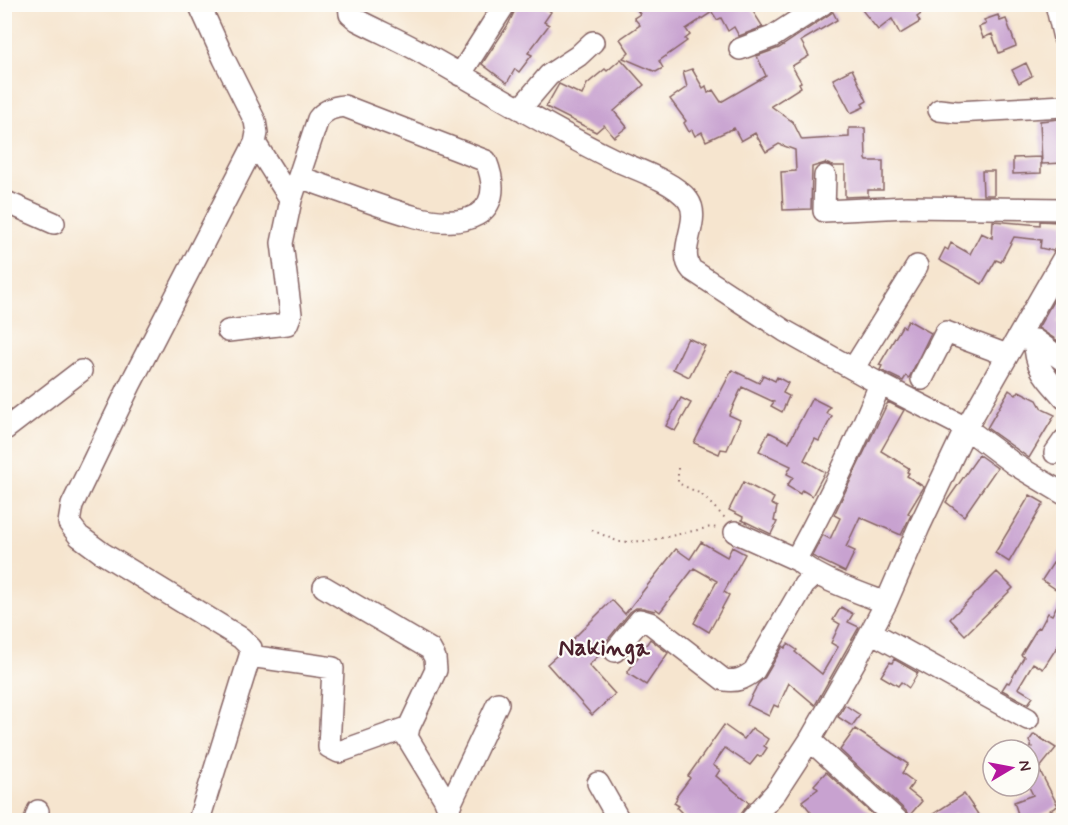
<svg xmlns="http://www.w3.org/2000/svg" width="1068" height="825" font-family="Mynerve,sans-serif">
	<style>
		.building { fill: #c8a2d0 }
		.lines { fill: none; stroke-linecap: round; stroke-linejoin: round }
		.minor-casing { stroke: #866464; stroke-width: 24 }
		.path { stroke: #866464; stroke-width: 2; stroke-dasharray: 1.5 4.5; stroke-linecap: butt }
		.minor { stroke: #fff; stroke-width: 21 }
		.labels { text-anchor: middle; stroke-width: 4.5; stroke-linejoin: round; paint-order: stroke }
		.quarter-label { font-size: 24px; font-weight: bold; fill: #4a1f2b; stroke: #fdfcf7 }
	</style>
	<rect width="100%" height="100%" fill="#fdfcf7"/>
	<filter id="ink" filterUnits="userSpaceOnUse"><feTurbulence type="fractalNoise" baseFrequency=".0167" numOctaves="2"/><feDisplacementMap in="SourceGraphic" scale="12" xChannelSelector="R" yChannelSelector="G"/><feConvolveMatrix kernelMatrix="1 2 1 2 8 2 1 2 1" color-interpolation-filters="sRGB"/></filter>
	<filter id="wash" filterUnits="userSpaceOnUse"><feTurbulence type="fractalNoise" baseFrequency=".008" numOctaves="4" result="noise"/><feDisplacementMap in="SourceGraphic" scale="24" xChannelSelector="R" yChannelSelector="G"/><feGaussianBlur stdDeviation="1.35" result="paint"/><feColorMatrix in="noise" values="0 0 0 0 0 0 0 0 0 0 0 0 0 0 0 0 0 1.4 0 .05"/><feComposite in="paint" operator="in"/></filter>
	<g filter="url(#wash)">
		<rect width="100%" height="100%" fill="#f6e5cf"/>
		<g id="blocks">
			<path class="building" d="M518 4H541L551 12 544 22 549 25 528 53 532 55 519 72 515 69 507 83 482 64 508 25Z
				M633 4H738L742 10 749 5 763 27 739 36 734 27 728 31 721 18 717 20 712 12 686 29 690 35 685 39 687 41 659 61 663 68 656 72 623 58 629 52 620 39 640 25 634 18 640 14Z
				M870 4H915L921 14 917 17 920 22 900 34 892 19 878 30 862 10Z
				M833 12 837 20 801 41 809 56 792 66 801 82 799 83 801 87 771 106 793 122 802 140 849 137V128H865L866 159 867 161H883V190H868V196L845 197V166H833L825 163 812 167 811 209 783 210 781 172 796 171 795 150 779 144 766 152 755 133 741 141 734 128 706 141 702 132 695 136 692 130 689 132 684 123 686 121 670 99 687 87 683 72 692 69 703 88 706 86 708 93 713 90 721 102 766 76 757 56 779 48Z
				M998 15 1000 21 1006 19 1016 46 999 53 992 34 983 38 979 27 986 24 984 20Z
				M621 59 644 85 614 111 627 127 614 137 604 125 596 132 546 107 559 84 582 95 587 84 605 69 607 71Z
				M1026 63 1032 76 1019 83 1012 70Z
				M852 69 867 101 862 104 864 107 851 113 833 79Z
				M1059 119 1060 121 1064 119V163L1042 164 1040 121Z
				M1041 157V173L1013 174V158Z
				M982 171H994V195H983Z
				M993 221 1040 225V221L1058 222 1064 223V232L1058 246 1053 251 1040 248 1041 240 1014 237 1001 262 996 260 982 284 939 260 945 248 948 250 951 243 970 254 981 233 992 238Z
				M1055 298 1064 304V311L1057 322 1064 326V345L1038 328Z
				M908 320 931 333 909 378 906 376 903 381 880 370 882 366 879 365 902 326 905 327Z
				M688 338 705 346 689 377 673 369Z
				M732 370 759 383 763 375 775 381 777 377 788 383 783 393 789 396 782 412 771 406 774 402 742 387 729 415 740 420 727 450 721 449 719 454 694 443Z
				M1009 390 1016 395 1019 391 1037 400 1042 409 1055 415 1029 458 987 428Z
				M681 398 691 403 675 431 666 426Z
				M812 398 830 407 826 413 832 416 819 441 815 439 804 460 825 472 812 496 802 490 800 494 787 486 793 477 787 474 791 466 759 451 769 432 789 442Z
				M888 402 904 410 881 451 909 468 907 472 909 473 907 476 924 487 908 513 911 515 901 535 860 517 846 547 855 551 845 572 812 556 823 535 830 539 840 518 834 515Z
				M979 455 997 468 964 516 946 502Z
				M743 482 774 498 771 504 777 507 774 521 777 522 771 534 742 520 743 517 729 510Z
				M1030 495 1044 503 1009 562 995 553Z
				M701 542 727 557 732 547 745 554 724 592 729 595 709 632 694 623 717 581 694 568 660 612 656 609 655 611 643 608H636L630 612 605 643 603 651 589 665 615 694 592 715 547 664 572 642 571 641 612 600 625 614 676 549 690 559Z
				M1064 546V636L1043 669 1033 663 1018 688 1033 697 1028 704 1002 690 1007 682 1009 683 1024 657 1021 655 1038 627 1040 628 1048 613 1052 615 1063 594 1042 580Z
				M997 572 1013 588 965 635 950 619Z
				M841 607 853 614 848 622 859 627 815 705 789 683 778 707 774 705 769 716 747 705 758 684 765 677 783 646 785 648 788 644 797 650 795 652 822 674 838 647 831 643 840 624 833 620Z
				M650 639 668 653 646 685 627 673Z
				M894 659 918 673 909 688 901 682 898 686 881 676 890 662 892 663Z
				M845 705 860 715 852 726 838 717Z
				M724 725 744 739 752 728 768 739 764 746 767 748 761 757 758 755 750 765 725 748 713 765 720 770 716 776 749 803 737 820H689L677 808 679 806 674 803 677 798 676 797 690 778 688 776Z
				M855 729 908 764 902 773 914 782 908 790 922 801 909 816 906 811 840 750Z
				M1034 734 1056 748 1039 769 1058 806 1043 814 1020 820 1014 802 1033 795 1029 787V749L1032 747 1029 741Z
				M826 772 879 820H817L802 801 818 789 814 785Z
				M964 794 982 820H966L962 815 957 819 955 815 945 820H924Z"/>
		</g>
	</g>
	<g filter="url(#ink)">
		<use href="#blocks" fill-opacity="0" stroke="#866464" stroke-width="1.5"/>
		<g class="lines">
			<g class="minor-casing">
				<path id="minor" d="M349 4 350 14 357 20C380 32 404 42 426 55 487 89 546 126 609 157 631 168 673 180 688 200 703 220 675 251 692 270L785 331 880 384 966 428 1014 464 1064 494
					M1056 4 1064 38
					M740 49 772 37 823 4
					M460 75 505 4
					M520 109 549 75 578 56 593 42
					M939 110 957 112 1064 106
					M825 176 824 211 907 207 1064 209
					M291 200 318 119C325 110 333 107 344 106L486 161C509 218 462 229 416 217 376 206 338 190 299 177
					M4 201 54 223
					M228 331 287 324 291 314 282 243 291 200 255 143
					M1024 339 1035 340 1064 361
					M1035 340C1034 368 1047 378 1064 398
					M853 369 917 266
					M922 379 946 332 1007 355
					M880 384C856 444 828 500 797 557 800 573 869 596 886 603
					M4 430 81 371
					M1055 453 1064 440
					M735 532 797 560
					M324 587 430 649 435 658 436 670 409 727 407 737 444 798 453 820
					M871 632 1028 719
					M615 651 640 620 650 623 724 680C736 682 744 679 754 671L804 585 816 574
					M250 656 333 668 329 747 339 752 409 727
					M810 740 897 820
					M598 783 619 820
					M449 807 498 703
					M35 820 38 811
					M199 820 250 656 251 648 241 638 102 553 79 536 69 523 72 505 130 385 255 143 257 133 255 121 224 59 199 4
					M751 820 776 792 810 740 858 656 886 603 919 527 966 428 1064 257"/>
			</g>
			<path class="path" d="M678 468V483L701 494 725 518
				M592 530 619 542 648 541 711 527 718 528"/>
			<use href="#minor" class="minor"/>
		</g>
	</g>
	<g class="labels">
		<g class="quarter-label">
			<text x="604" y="655">Nakinga</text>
		</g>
	</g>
	<rect width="1068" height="825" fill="none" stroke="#fdfcf7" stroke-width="24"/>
	<g transform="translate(1011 768) rotate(80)"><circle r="28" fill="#fdfcf7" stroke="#b5a4a5" stroke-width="1.5"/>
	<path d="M0-4.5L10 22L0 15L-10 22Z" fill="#b5179e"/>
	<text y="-9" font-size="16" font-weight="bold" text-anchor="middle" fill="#4a1f2b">N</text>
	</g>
</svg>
